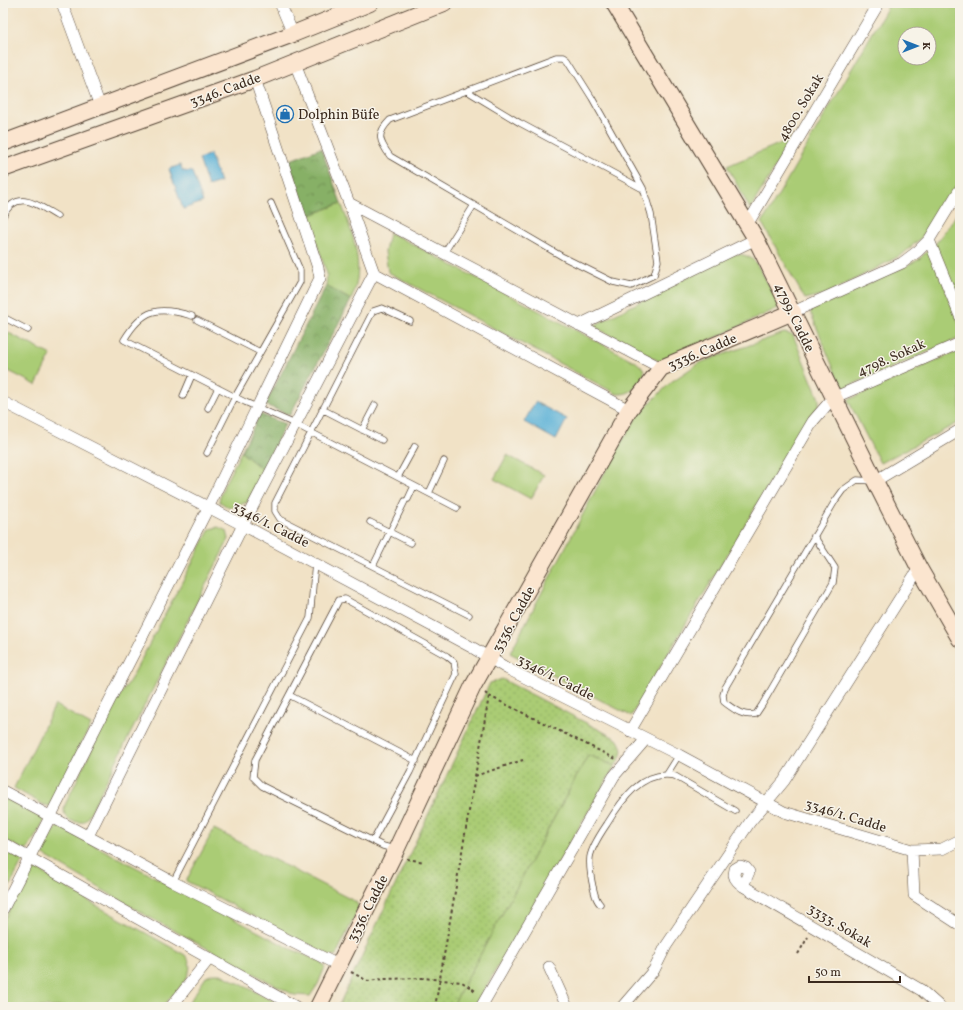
<svg xmlns="http://www.w3.org/2000/svg" width="963" height="1010" font-family="Vollkorn,serif">
	<style>
		.grass { fill: #aacc75; stroke: #727b4a; fill-rule: evenodd }
		.forest { fill: url(#forest-crowns); stroke: #616d42 }
		.park { fill: url(#park-dots); stroke: #727b4a }
		.water { fill: #5ab1d7; stroke: #4a6e7a }
		.lines { fill: none; stroke-linecap: round; stroke-linejoin: round }
		.lane-casing { stroke: #564637; stroke-width: 7 }
		.street-casing { stroke: #564637; stroke-width: 12 }
		.secondary-casing { stroke: #564637; stroke-width: 18 }
		.path { stroke: #564637; stroke-width: 2; stroke-dasharray: 3 3; stroke-linecap: butt }
		.lane { stroke: #fff; stroke-width: 5.5 }
		.street { stroke: #fff; stroke-width: 11 }
		.secondary { stroke: #fbe5cf; stroke-width: 16 }
		.labels { text-anchor: middle; stroke-width: 3; stroke-linejoin: round; paint-order: stroke }
		.street-label { font-size: 14px; fill: #3b2a1e; stroke: #f7f3e8 }
		.poi-label { font-size: 14px; fill: #3b2a1e; stroke: #f7f3e8; text-anchor: start }
	</style>
	<defs>
		<pattern id="forest-crowns" width="20" height="18" patternUnits="userSpaceOnUse"><rect width="20" height="18" fill="#87b066"/><path d="M2 6a3 3 0 1 1 6 0M12 15a3 3 0 1 1 6 0" fill="none" stroke="#708f53"/></pattern>
		<pattern id="park-dots" width="8" height="8" patternUnits="userSpaceOnUse"><rect width="8" height="8" fill="#aacc75"/><path d="M2 2h.1M6 6h.1" fill="none" stroke="#93af65" stroke-width="1.8" stroke-linecap="round"/></pattern>
	</defs>
	<rect width="100%" height="100%" fill="#f7f3e8"/>
	<filter id="ink" filterUnits="userSpaceOnUse"><feTurbulence type="fractalNoise" baseFrequency=".025" numOctaves="2"/><feDisplacementMap in="SourceGraphic" scale="8" xChannelSelector="R" yChannelSelector="G"/><feConvolveMatrix kernelMatrix="1 2 1 2 8 2 1 2 1" color-interpolation-filters="sRGB"/></filter>
	<filter id="wash" filterUnits="userSpaceOnUse"><feTurbulence type="fractalNoise" baseFrequency=".012" numOctaves="4" result="noise"/><feDisplacementMap in="SourceGraphic" scale="16" xChannelSelector="R" yChannelSelector="G"/><feGaussianBlur stdDeviation="0.9" result="paint"/><feColorMatrix in="noise" values="0 0 0 0 0 0 0 0 0 0 0 0 0 0 0 0 0 1.4 0 .05"/><feComposite in="paint" operator="in"/></filter>
	<g filter="url(#wash)">
		<rect width="100%" height="100%" fill="#f1e2c6"/>
		<path class="grass" d="M890 3H960V179L946 205 922 237 903 254 827 294 805 299 762 223ZM905 34H929V58H905Z
			M793 138 750 209 727 166Z
			M341 203C353 235 366 267 351 300L326 286 327 274 308 216Z
			M960 210V310L934 246Z
			M389 233 399 237 636 362 643 368 645 377C637 387 631 395 617 394L388 272 385 252Z
			M930 248 960 326V338L842 389 810 311 918 260Z
			M732 254C742 254 749 255 756 263L779 302 778 308 666 361H659L593 326Z
			M3 330 51 355 36 385 3 368Z
			M784 333 793 335 819 399V406L808 419 631 716 510 653 614 455 638 415 671 382 699 363Z
			M960 350V422L880 463 848 400Z
			M241 452 263 470 248 502 229 508 219 501 224 485Z
			M507 455 544 475 531 499 494 479Z
			M218 527 227 531 229 539 87 819 83 822C71 823 61 818 65 805L110 711 132 677 210 529Z
			M55 705 91 725 50 806 44 805 14 788Z
			M588 755 615 766 474 1007H452Z
			M3 797 36 813 43 819V823L28 849H22L3 839Z
			M58 826 291 949 321 962 325 967 318 984 310 996 294 995 149 917 42 854V847Z
			M214 829 356 902 359 908 336 955 330 956 186 881Z
			M3 849 23 860 3 899Z
			M30 870H39L92 903 185 955C201 972 173 994 162 1007H3V922Z
			M213 974H221L285 1007H186L206 977Z"/>
		<path class="forest" d="M321 148 341 203 308 216 288 161Z
			M326 286 351 300 290 415 265 405Z
			M260 414 285 424 263 470 241 452Z"/>
		<path class="park" d="M502 679 617 739C625 750 622 756 615 766L588 755 452 1007H338L490 683Z"/>
		<path class="water" d="M210 154 220 182 208 186 199 159Z
			M180 165 183 171 192 172 203 202 183 209 169 169Z
			M535 402 567 419 556 440 524 422Z"/>
	</g>
	<g filter="url(#ink)">
		<g class="lines">
			<g class="lane-casing">
				<path id="lane" d="M556 57H564L568 60 592 98 643 188 651 214 658 261 654 275 631 286 613 282 563 257 390 156C379 141 376 134 390 120Z
					M467 91 520 123 641 188
					M3 216C17 188 38 205 57 216
					M444 253 474 205
					M192 316C158 306 143 308 124 340L245 402 295 424 457 508
					M3 317 28 330
					M197 320 260 352
					M410 321 382 308 373 311 275 503V511L280 519 469 615
					M183 396 192 375
					M208 408 218 388
					M322 409 382 440
					M362 430 375 405
					M207 453 235 397 300 282V270L271 203
					M398 477 415 446
					M429 493 444 461
					M408 499 414 486
					M370 522 411 543
					M814 536 835 568 833 583 762 705 756 714C743 717 735 710 724 702L723 695 725 688 835 501 843 490 857 480 873 481
					M373 566 405 501
					M289 695 416 761
					M667 774 679 755
					M373 841 410 772 456 674 454 662 447 656 345 599 339 600 255 760 253 777 262 786 383 846 394 849
					M173 882 310 618 315 563
					M600 904C595 899 595 894 593 887 591 878 589 867 590 857 592 846 601 833 607 824 621 801 642 769 675 776L735 811"/>
			</g>
			<g class="street-casing">
				<path id="street" d="M62 3 100 106
					M280 3 293 34
					M349 203 661 368
					M747 225 879 3
					M929 240 960 316
					M374 273 629 410
					M793 312 902 263 918 251 929 240 960 189
					M579 325 756 239
					M3 402 243 525 473 648 508 669 679 755 784 812 912 850 942 849 960 840
					M875 481 960 430
					M630 731 813 421 833 398 960 343
					M3 791 173 882 338 965
					M88 836 243 525 374 273 349 203 295 63
					M3 843 296 1007
					M912 850 914 895 960 925
					M743 886 749 872 746 868 740 866 735 869 734 875C735 880 739 883 743 886L921 990 940 1007
					M3 909 208 508 320 278 318 268 255 79
					M549 967 567 1007
					M171 1007 209 959
					M481 1007 614 776 646 739
					M622 1007 654 970 666 946 750 822 784 781 919 568"/>
			</g>
			<g class="secondary-casing">
				<path id="secondary" d="M614 3 756 239 875 481 919 568 960 639
					M3 143 293 34 370 3
					M3 169 255 79 444 3
					M318 1007 396 850 473 686 629 410 661 368 793 312"/>
			</g>
			<path class="path" d="M489 696 616 759
				M475 776 523 760
				M407 859 424 862
				M798 954 808 937
				M351 972 368 981 383 979 423 978 462 982 477 992
				M435 1007 489 696 485 693"/>
			<use href="#lane" class="lane"/>
			<use href="#street" class="street"/>
			<use href="#secondary" class="secondary"/>
		</g>
	</g>
	<defs>
		<g id="shop-ring" transform="scale(0.9)"><circle r="9.5" fill="#f7f3e8" stroke="#1f6fb2" stroke-width="1.5"/><path d="M-5-2.5h2.3a2.7 3.5 0 0 1 5.4 0H5L5.5 6h-11ZM-1.5-2.5h3a1.5 2.3 0 0 0-3 0Z" fill="#1f6fb2"/></g>
	</defs>
	<g fill-rule="evenodd">
		<use href="#shop-ring" x="285" y="114"/>
	</g>
	<g class="labels">
		<g class="street-label">
			<text transform="translate(225 89) rotate(-20)" y="5">3346. Cadde</text>
			<text transform="translate(800 107) rotate(-59)" y="5">4800. Sokak</text>
			<text transform="translate(795 317) rotate(64)" y="5">4799. Cadde</text>
			<text transform="translate(702 351) rotate(-23)" y="5">3336. Cadde</text>
			<text transform="translate(891 357) rotate(-24)" y="5">4798. Sokak</text>
			<text transform="translate(271 524) rotate(27)" y="5">3346/1. Cadde</text>
			<text transform="translate(513 619) rotate(-61)" y="5">3336. Cadde</text>
			<text transform="translate(556 677) rotate(27)" y="5">3346/1. Cadde</text>
			<text transform="translate(846 815) rotate(17)" y="5">3346/1. Cadde</text>
			<text transform="translate(367 908) rotate(-63)" y="5">3336. Cadde</text>
			<text transform="translate(840 925) rotate(31)" y="5">3333. Sokak</text>
		</g>
		<g class="poi-label">
			<text x="298" y="119">Dolphin Büfe</text>
		</g>
	</g>
	<rect width="963" height="1010" fill="none" stroke="#f7f3e8" stroke-width="16"/>
	<g transform="translate(917 46) rotate(90)"><circle r="19" fill="#f7f3e8" stroke="#aca397"/>
	<path d="M0-3L7 15L0 10L-7 15Z" fill="#1f6fb2"/>
	<text y="-6" font-size="11" font-weight="bold" text-anchor="middle" fill="#3b2a1e">K</text>
	</g>
	<path d="M809 976v6h91v-6" fill="none" stroke="#3b2a1e" stroke-width="2"/>
	<text x="815" y="976" font-size="12" fill="#3b2a1e" stroke="#f7f3e8" stroke-width="3" paint-order="stroke">50 m</text>
</svg>
